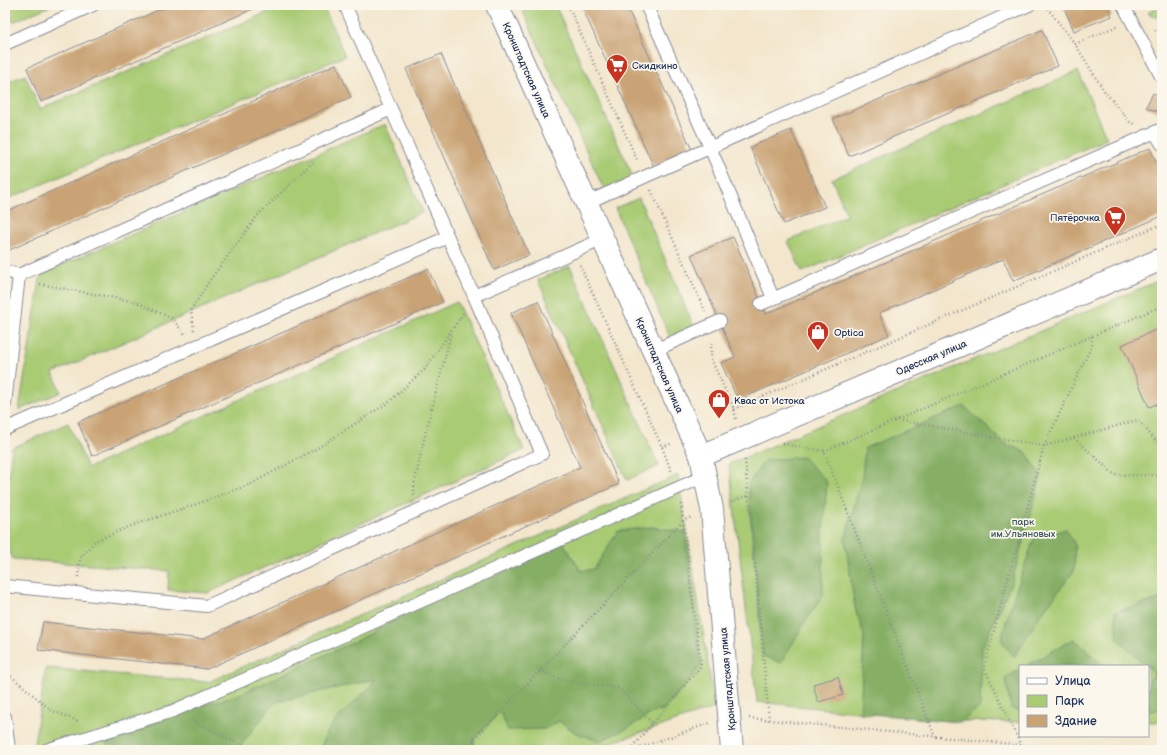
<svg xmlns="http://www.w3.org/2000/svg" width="1167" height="755" font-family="'Balsamiq Sans',sans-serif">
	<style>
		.green { fill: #a9cb73; stroke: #627d68 }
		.forest { fill: #86af65; stroke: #506f62 }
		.building { fill: #c9a374 }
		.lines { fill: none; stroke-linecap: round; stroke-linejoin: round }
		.service-casing { stroke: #878a95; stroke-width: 14 }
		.minor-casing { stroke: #878a95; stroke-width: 24 }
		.path { stroke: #878a95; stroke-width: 2.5; stroke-dasharray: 1 3; stroke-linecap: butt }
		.service { stroke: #fff; stroke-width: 12 }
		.minor { stroke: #fff; stroke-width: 22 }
		.labels { text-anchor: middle; stroke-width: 3.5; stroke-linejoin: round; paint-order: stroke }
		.poi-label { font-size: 10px; fill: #1b2f5e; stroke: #fbf7ec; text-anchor: start }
		.street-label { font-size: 10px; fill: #1b2f5e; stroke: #fbf7ec }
		.park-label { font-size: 10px; fill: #3e5663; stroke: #fbf7ec }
	</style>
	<rect width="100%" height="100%" fill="#fbf7ec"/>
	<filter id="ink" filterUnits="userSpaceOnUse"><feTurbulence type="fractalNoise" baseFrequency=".025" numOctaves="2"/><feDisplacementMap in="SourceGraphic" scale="8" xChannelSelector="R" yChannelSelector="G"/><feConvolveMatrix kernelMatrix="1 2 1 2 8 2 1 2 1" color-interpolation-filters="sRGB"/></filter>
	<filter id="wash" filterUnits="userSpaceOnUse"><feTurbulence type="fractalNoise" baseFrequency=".012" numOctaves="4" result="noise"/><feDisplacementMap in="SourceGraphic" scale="16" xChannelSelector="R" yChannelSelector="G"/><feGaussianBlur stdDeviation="0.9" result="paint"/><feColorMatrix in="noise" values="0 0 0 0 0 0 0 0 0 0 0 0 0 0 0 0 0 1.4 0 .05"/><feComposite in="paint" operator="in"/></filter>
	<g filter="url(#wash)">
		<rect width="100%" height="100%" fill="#f3e6cc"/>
		<path class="green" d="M6 5H52L13 22Z
			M285 5H323L345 56 5 200V83L25 75 40 109Z
			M520 5H555L634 179 605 192Z
			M1162 6V19L1147 13Z
			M1078 71 1107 139 802 272 788 241 847 215 832 179Z
			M385 124 423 212 53 373 61 392 19 410 41 274Z
			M639 198 694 327 670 338 615 208Z
			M570 266 659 466 627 480 538 280Z
			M1162 279V722H1148V666H1020V722L947 721 757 702 729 464Z
			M457 302 524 450 208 593 168 590 169 571 13 559 5 543V504L12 448 68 423 88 468Z
			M678 475 715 708 589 750H33L46 668 208 682Z"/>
		<path class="forest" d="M964 406 1004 443 1026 452 1041 476 1012 581 982 648 980 707 961 722 860 713 864 635 855 608 845 540 862 477 865 448Z
			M803 457 827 482 823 531V596L805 622 781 663 763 656 748 484 765 460Z
			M651 527 685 532 701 666 665 709 654 712 628 728 599 741 576 733 559 721 545 729 508 730 500 712 474 739V750H321C326 719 360 702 376 679L275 702 241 745 242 750H113L105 743 190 709 238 695 362 638 457 586 561 539 581 571 594 569 618 531Z
			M1066 529 1075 545 1074 571 1039 617 1014 657 1001 640 1012 602 1034 539Z
			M1162 598V710L1148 711V683L1154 674 1148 666H1146L1118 639 1115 612Z
			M1074 639 1104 666H1026Z
			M1020 670V711L1011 708 1005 678Z"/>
		<g id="blocks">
			<path class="building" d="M170 5H262L41 102 27 68Z
				M581 5H626L692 150 654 167Z
				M1063 5H1107L1112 16 1074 31Z
				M1042 30 1058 66 849 156 833 119Z
				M441 54 529 255 494 270 406 69Z
				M336 64 351 97 5 252V212Z
				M1153 93 1162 97V114L1146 107Z
				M791 130 825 207 784 224 750 147Z
				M1150 148 1162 175V216L1013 281 1003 259 879 313 889 335 738 400 721 363 735 357 691 255 733 237 766 314Z
				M428 269 443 302 92 456 78 422Z
				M538 301 619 484 207 669 38 650 43 622 202 639 580 467 511 313Z
				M1162 327V402L1149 407 1122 345Z
				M838 677 843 695 818 702 813 684Z"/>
		</g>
	</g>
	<g filter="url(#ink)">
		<use href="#blocks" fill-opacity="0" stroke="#878a95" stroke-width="1"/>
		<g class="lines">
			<g class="service-casing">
				<path id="service" d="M345 5 474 296
					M646 5 710 147 773 298
					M1123 5 1162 78
					M5 44 93 5
					M1155 133 1162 144
					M586 203 1029 5
					M5 271 19 275
					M761 304 1162 129
					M653 351 720 321
					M5 404 19 275 391 109
					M5 429 448 237
					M5 586 207 606 542 454 474 296 603 239
					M5 717 9 750
					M46 750 173 711 705 476"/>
			</g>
			<g class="minor-casing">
				<path id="minor" d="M497 5 701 456 712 509 732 750
					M701 456 1162 259"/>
			</g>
			<path class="path" d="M568 5 638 162
				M1045 5 1075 44 1105 92 1130 122 1134 124
				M1155 30 1162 33
				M1075 44 1117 26
				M651 190 705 311
				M580 265 662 447 672 473
				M40 284 136 302 171 318 185 334
				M194 330 191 310 210 280 258 215 313 162
				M711 343V359L734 409 736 419
				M734 409 1162 224
				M897 420 1044 446 1138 420 1162 448
				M1074 438 1115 475H1162
				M783 444 824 451 935 737
				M662 447 673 443
				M824 451 1162 306
				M745 460 769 720
				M414 495V485L425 435 451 334
				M731 502 749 495
				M78 577 80 558 95 541 133 525 194 505 251 484 319 447 389 402 425 369 464 312
				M540 670 564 681 618 688 652 723
				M5 671 51 710 80 722
				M749 718 1021 745 1108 750
				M191 720 251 750
				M113 745 119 750
				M464 750 684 520 692 517
				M630 750 701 666 681 504
				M633 750 710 723
				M1021 750V745L984 667 1044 446 1092 345V336"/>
			<use href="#service" class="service"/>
			<use href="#minor" class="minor"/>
		</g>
	</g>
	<defs>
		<g id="supermarket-pin" transform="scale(1.15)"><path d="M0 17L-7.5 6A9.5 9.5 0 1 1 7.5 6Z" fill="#c8321e" stroke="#fbf7ec"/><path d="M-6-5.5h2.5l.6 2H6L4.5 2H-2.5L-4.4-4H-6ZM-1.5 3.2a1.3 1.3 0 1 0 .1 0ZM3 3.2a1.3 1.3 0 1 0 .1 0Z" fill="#fff"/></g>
		<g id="shop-pin" transform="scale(1.15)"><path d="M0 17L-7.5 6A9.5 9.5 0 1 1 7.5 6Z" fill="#c8321e" stroke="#fbf7ec"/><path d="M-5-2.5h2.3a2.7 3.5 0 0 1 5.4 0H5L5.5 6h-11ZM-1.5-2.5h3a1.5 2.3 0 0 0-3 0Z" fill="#fff"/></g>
	</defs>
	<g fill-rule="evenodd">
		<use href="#supermarket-pin" x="617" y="65"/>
		<use href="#supermarket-pin" x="1115" y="217"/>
		<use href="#shop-pin" x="818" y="332"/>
		<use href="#shop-pin" x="719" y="400"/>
	</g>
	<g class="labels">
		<g class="poi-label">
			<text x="632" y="69">Скидкино</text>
			<text x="1100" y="221" text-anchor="end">Пятёрочка</text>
			<text x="834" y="336">Optica</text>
			<text x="734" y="404">Квас от Истока</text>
		</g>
		<g class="street-label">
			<text transform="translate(527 70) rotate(66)" y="4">Кронштадтская улица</text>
			<text transform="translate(931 357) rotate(-23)" y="4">Одесская улица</text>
			<text transform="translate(660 365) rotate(66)" y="4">Кронштадтская улица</text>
			<text transform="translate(727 679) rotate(-95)" y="4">Кронштадтская улица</text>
		</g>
		<g class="park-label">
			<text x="1023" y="525">парк<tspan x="1023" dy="12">им.Ульяновых</tspan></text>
		</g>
	</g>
	<rect width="1167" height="755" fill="none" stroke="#fbf7ec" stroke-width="20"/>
	<rect x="1019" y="665" width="130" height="72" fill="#fbf7ec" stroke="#a1a7b3"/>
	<rect x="1027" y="678" width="20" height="6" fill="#ffffff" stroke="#a1a7b3"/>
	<text x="1055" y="685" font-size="12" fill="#1b2f5e">Улица</text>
	<rect x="1027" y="695" width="20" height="12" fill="#a9cb73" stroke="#a1a7b3"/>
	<text x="1055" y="705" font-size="12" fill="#1b2f5e">Парк</text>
	<rect x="1027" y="715" width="20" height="12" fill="#c9a374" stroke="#a1a7b3"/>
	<text x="1055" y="725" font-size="12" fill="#1b2f5e">Здание</text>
</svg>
